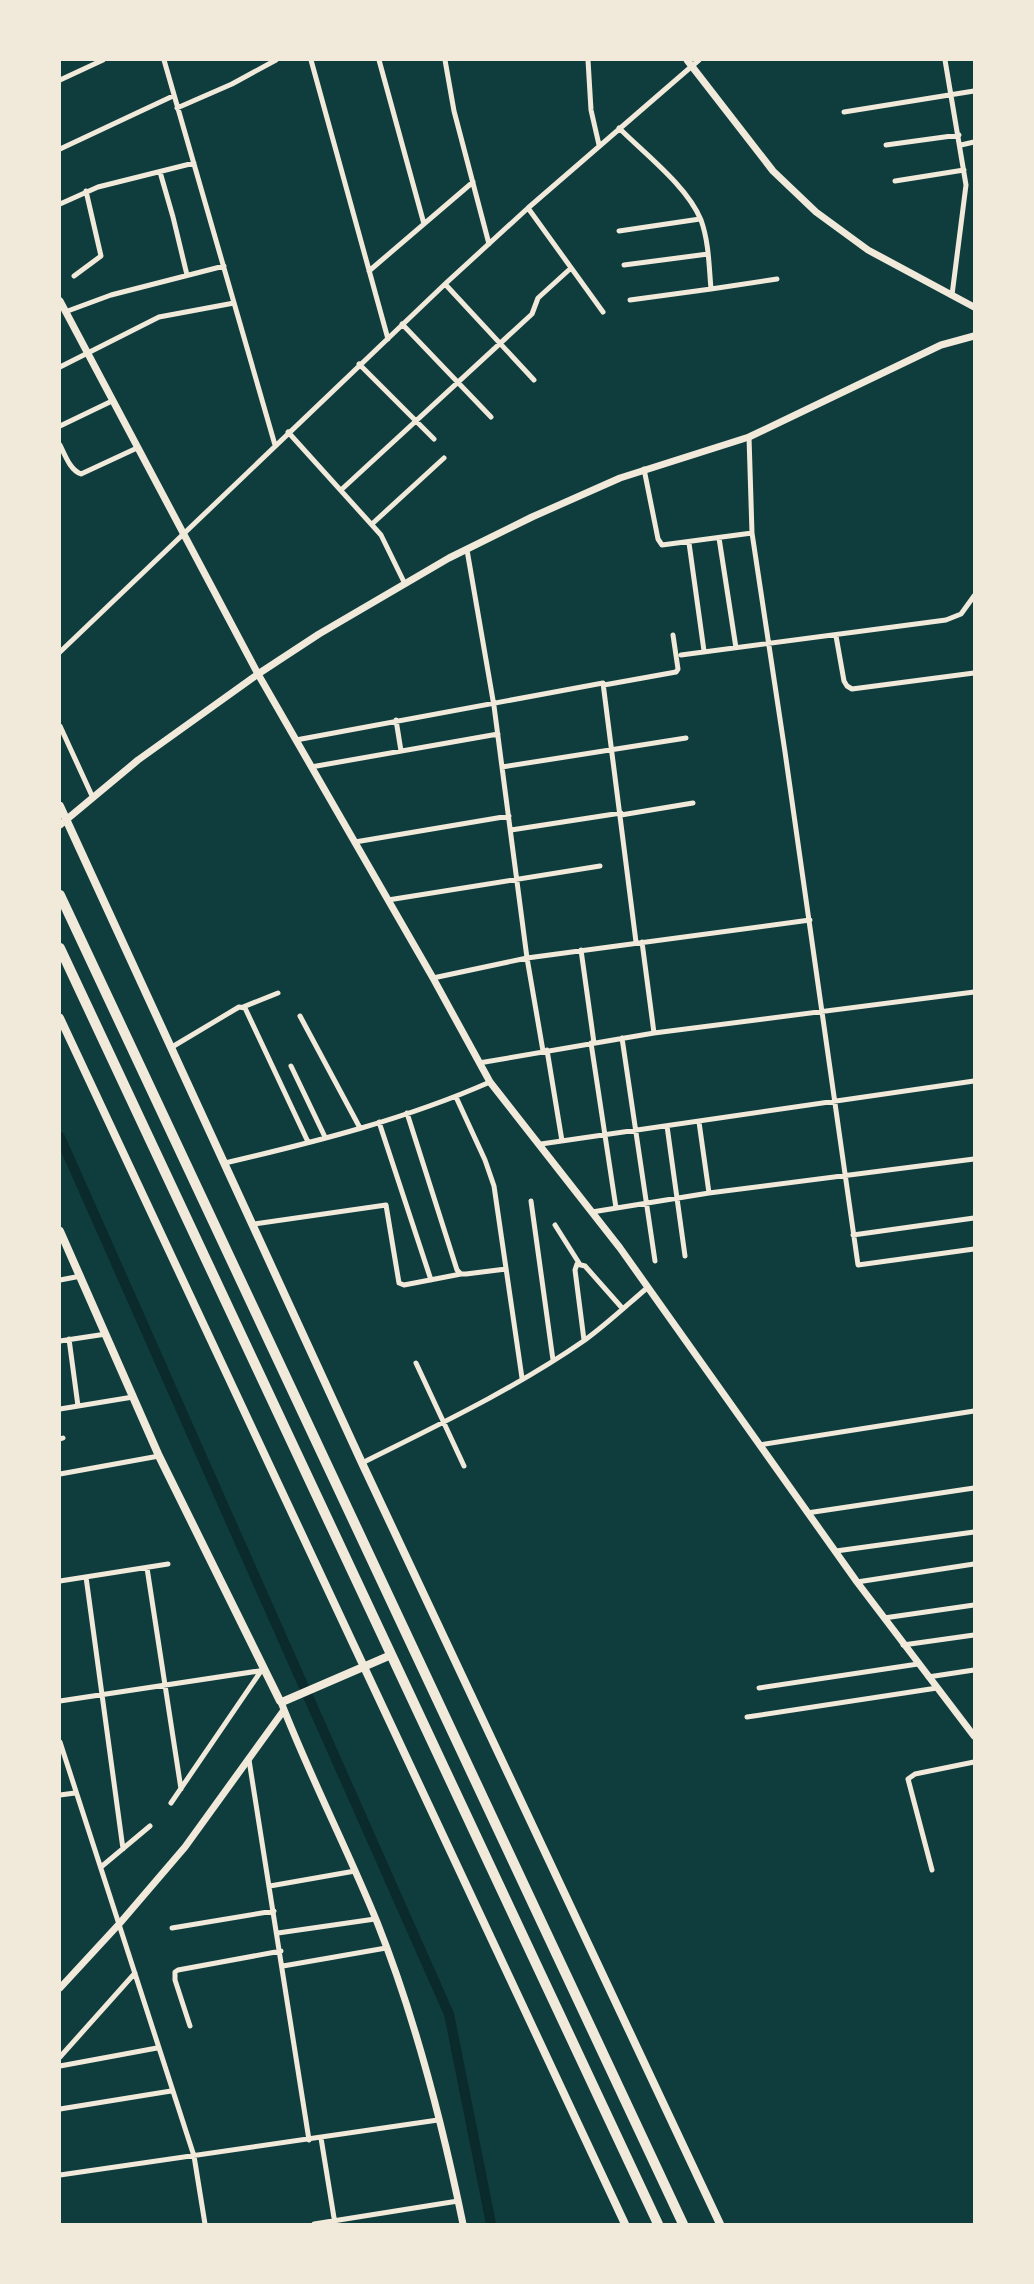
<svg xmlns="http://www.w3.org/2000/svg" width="1034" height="2284" font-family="'Space Grotesk',sans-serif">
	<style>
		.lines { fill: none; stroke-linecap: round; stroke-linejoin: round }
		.canal { stroke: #0a2a2b; stroke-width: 10 }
		.minor { stroke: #f1e9da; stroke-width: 5 }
		.tertiary { stroke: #f1e9da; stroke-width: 7 }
		.secondary { stroke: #f1e9da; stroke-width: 8 }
		.trunk { stroke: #f1e9da; stroke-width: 10 }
	</style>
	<rect width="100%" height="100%" fill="#0f3d3e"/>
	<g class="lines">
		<path class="canal" d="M60 1137 449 2014 491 2224"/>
		<path class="minor" d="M164 60 275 445
			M311 60 388 339
			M379 60 424 224
			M445 60 454 111 489 244
			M588 60 591 110 599 145
			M945 60 966 185 952 295
			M60 80 103 60
			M177 108 232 84 276 60
			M844 112 974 91
			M619 128C645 154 687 186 701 220 709 242 709 267 711 289L777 279
			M886 145 959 135
			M961 145 974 142
			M60 149 173 96
			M160 172 173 217 187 275
			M895 181 964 170
			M60 204 98 187 194 163
			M528 208 603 312
			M619 231 700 219
			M624 265 708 254
			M369 271 473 182
			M74 276 101 256 86 191
			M445 284 534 380
			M630 300 711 289
			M65 312 111 295 224 266
			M402 324 491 417
			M359 364 434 439
			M60 367 159 317 234 303
			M60 426 112 401
			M288 432 381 535 405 584
			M749 437 752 533 785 752 858 1265 974 1249
			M60 445C65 455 70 470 81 474L137 448
			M644 469 658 539 662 545 752 533
			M341 490 532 314 538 298 571 268
			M372 524 444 458
			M719 538 736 648
			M689 543 704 651
			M836 636 844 681 847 686 852 689 974 673
			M60 652 445 284 528 208 699 60
			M681 655 946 620 961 614 974 596
			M604 685 676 672 678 669 673 635
			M396 720 401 751
			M60 726 93 798
			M296 740 603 683 636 942
			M311 767 498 734
			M502 767 686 738
			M621 815 693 803
			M511 830 621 813
			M355 842 509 816
			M388 900 600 866
			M642 942 654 1033
			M581 950 594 1043
			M433 978 527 958 494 706 467 550
			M243 1007 278 993
			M300 1016 360 1128
			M622 1038 655 1261
			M591 1043 616 1208
			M172 1047 239 1007 245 1008 308 1142
			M547 1050 562 1141
			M543 1051 527 958 810 920
			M479 1063 654 1033 974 992
			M291 1066 325 1137
			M456 1097 485 1160 494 1186 522 1378
			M407 1113 457 1270 461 1274H466L506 1269
			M379 1122 431 1280
			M699 1122 709 1193
			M667 1126 685 1256
			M541 1144 974 1081
			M225 1163C315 1142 406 1119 490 1082
			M531 1201 553 1360
			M592 1212 709 1193 974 1159
			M254 1224 386 1205 399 1283 404 1285 461 1274
			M555 1225 579 1263
			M853 1235 974 1218
			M60 1280 81 1276
			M69 1339 78 1406
			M584 1340 575 1270 577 1264 585 1266 623 1309
			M60 1341 106 1334
			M416 1363 464 1466
			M60 1409 133 1397
			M60 1439 63 1438
			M759 1445 974 1411
			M362 1463C438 1425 516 1388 585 1340 607 1324 627 1305 647 1288
			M60 1474 159 1456
			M807 1513 974 1488
			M836 1551 974 1532
			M147 1568 181 1789
			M86 1577 123 1849
			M60 1581 168 1564
			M857 1582 974 1564
			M884 1618 974 1605
			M903 1645 974 1635
			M928 1677 974 1670
			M759 1688 918 1664
			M60 1701 265 1670
			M747 1717 937 1688
			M60 1742 194 2156 205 2224
			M249 1760 309 2140
			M60 1795 75 1793
			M171 1803 261 1671
			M101 1867 150 1826
			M932 1870 908 1779 915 1774 974 1762
			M270 1886 355 1871
			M172 1928 274 1911
			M278 1933 375 1919
			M283 1966 386 1948
			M190 2026 175 1980V1972L178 1970 281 1951
			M60 2057 135 1973
			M60 2066 157 2048
			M60 2109 171 2091
			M321 2138 335 2224
			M60 2175 438 2120
			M314 2224 458 2201"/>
		<path class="tertiary" d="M687 60 773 171 816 212 868 250 974 307
			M60 301 258 674 433 978 490 1082 620 1248 857 1582 974 1736
			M60 825 138 760 258 674 319 634 449 558 532 517 620 478 749 437 941 345 974 336
			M281 1702C310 1777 347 1848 377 1922 416 2020 442 2122 463 2224
			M60 1988 120 1923 185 1847 284 1710"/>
		<path class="secondary" d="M60 806 362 1463 720 2224
			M60 1018 625 2224
			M60 1231 159 1456 280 1701 282 1702 391 1655"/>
		<path class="trunk" d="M60 895 683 2224
			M60 948 658 2224"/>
	</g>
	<rect width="1034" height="2284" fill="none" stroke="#f1e9da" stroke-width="122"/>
</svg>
